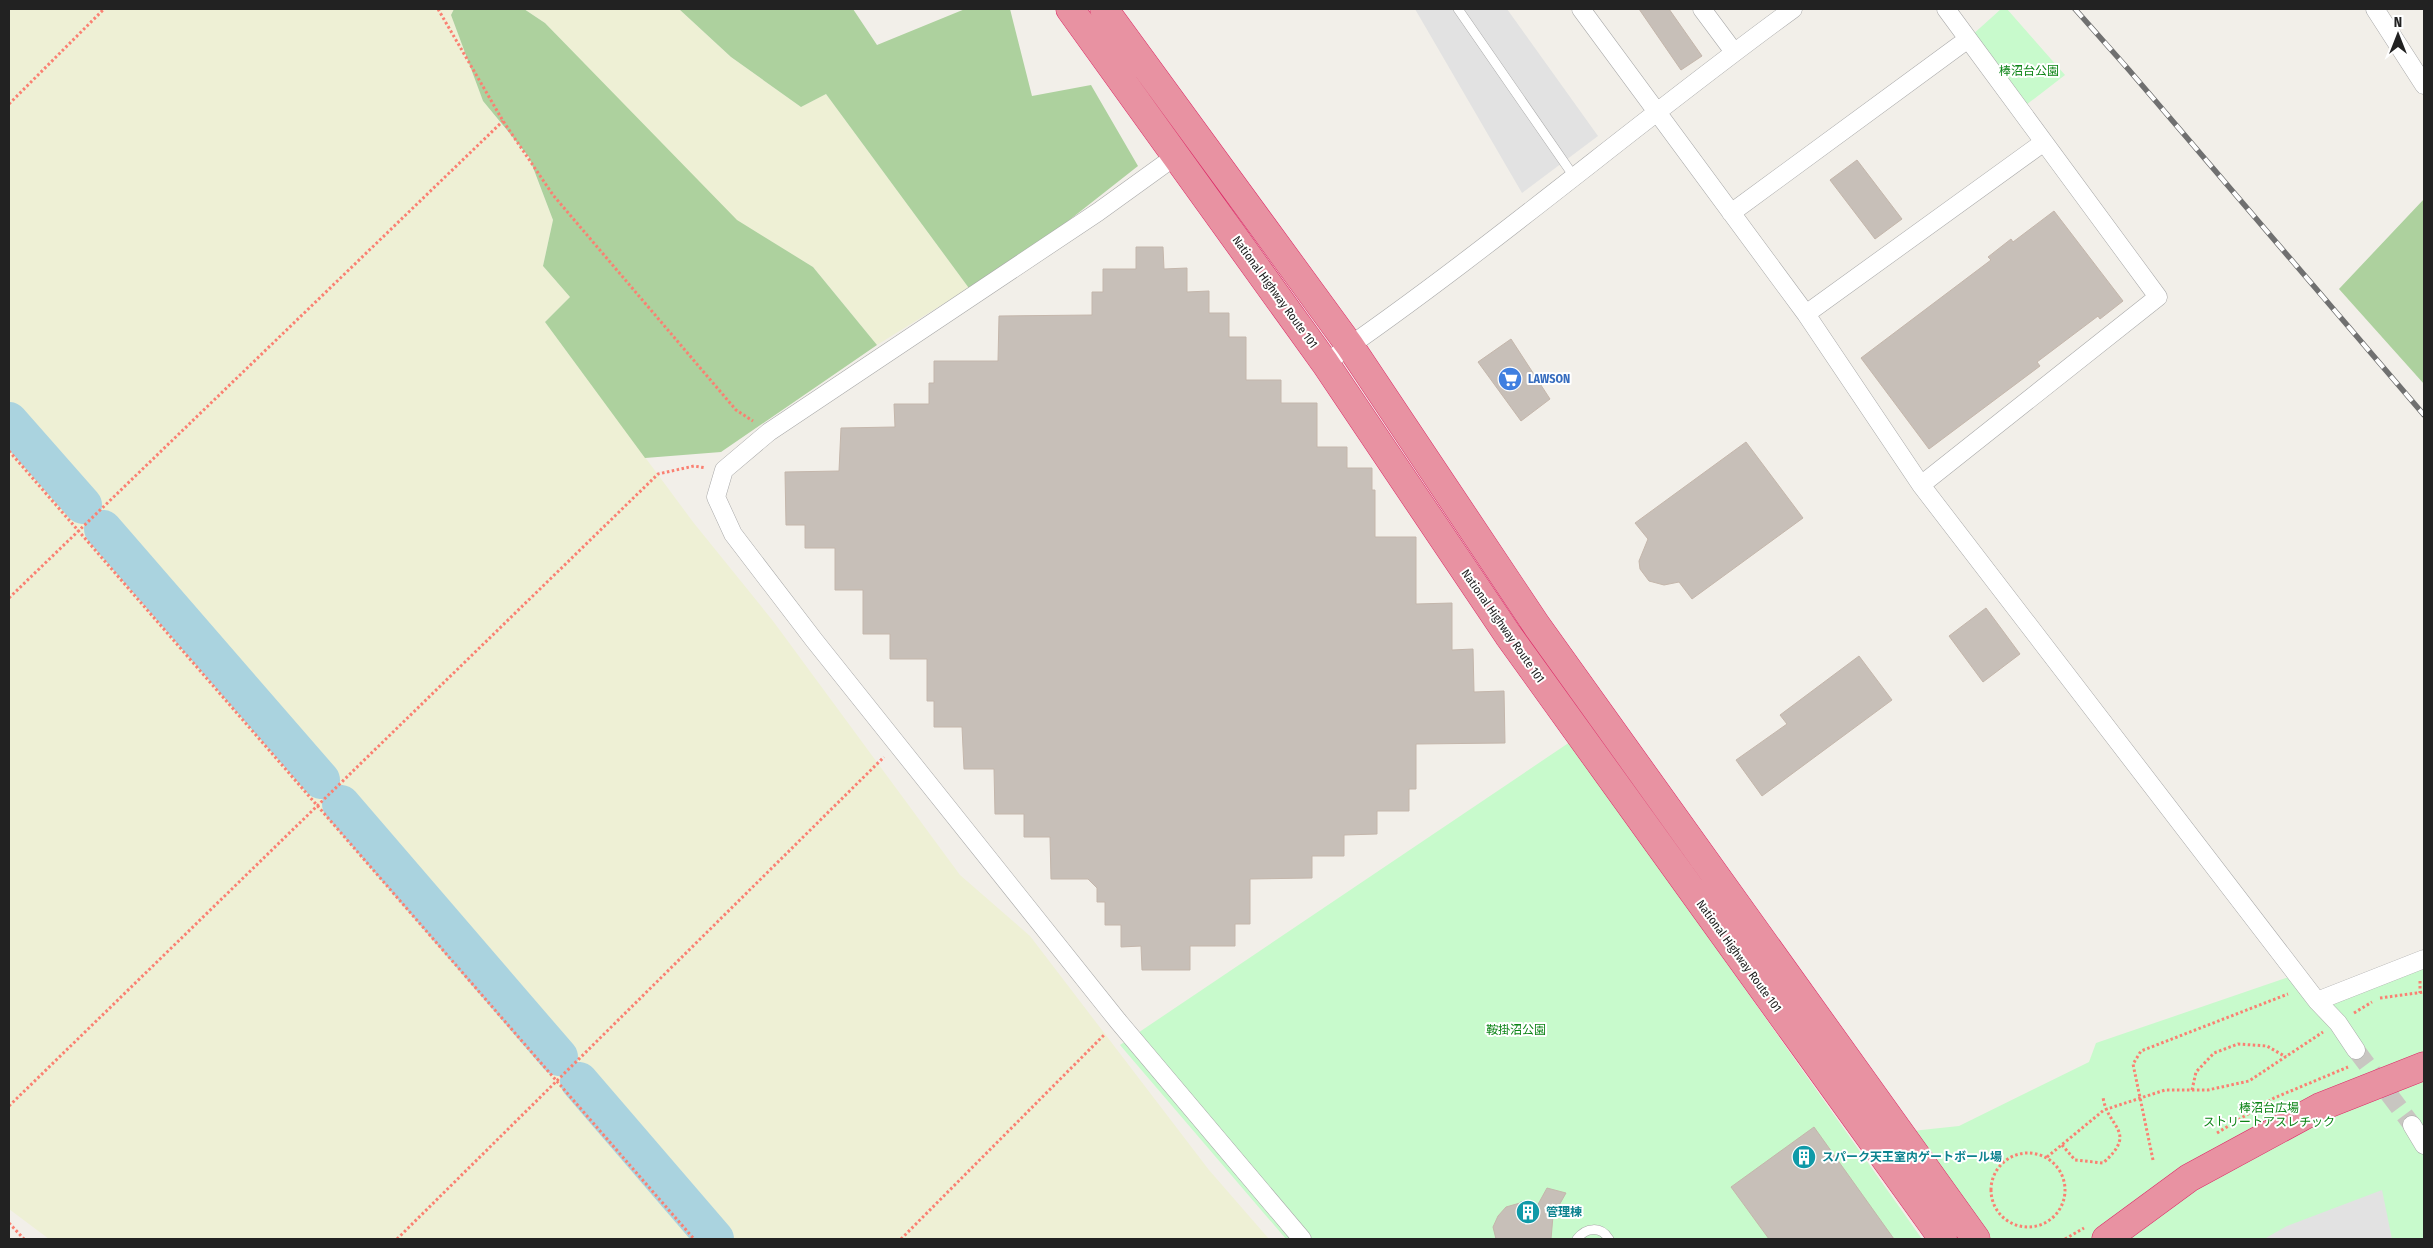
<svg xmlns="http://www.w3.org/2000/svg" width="2433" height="1248" font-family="'Fira Sans Condensed','Noto Sans JP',sans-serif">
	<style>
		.farmland { fill: #eef0d5 }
		.forest { fill: #add19e }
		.park { fill: #c8facc }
		.parking { fill: #e2e2e2 }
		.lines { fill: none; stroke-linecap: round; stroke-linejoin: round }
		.river { stroke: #aad3df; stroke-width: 38 }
		.building { fill: #c7bfb8; stroke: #c4b6ab }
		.street-tunnel { stroke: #c8c6c1; stroke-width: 18; stroke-dasharray: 18 9; stroke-linecap: butt }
		.lane-casing { stroke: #a9a9a9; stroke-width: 10 }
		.street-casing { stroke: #a9a9a9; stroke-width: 19 }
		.highway-casing { stroke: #dc2a67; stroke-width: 29 }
		.path { stroke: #fa8072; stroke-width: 3; stroke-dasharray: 2.5 2.5; stroke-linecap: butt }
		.lane { stroke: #fff; stroke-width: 9 }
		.street { stroke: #fff; stroke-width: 18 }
		.highway { stroke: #e892a2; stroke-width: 28 }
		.rail-casing { stroke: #707070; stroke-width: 5.5 }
		.rail { stroke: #fff; stroke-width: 4; stroke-dasharray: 11; stroke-linecap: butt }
		.labels { text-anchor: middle; stroke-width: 4; stroke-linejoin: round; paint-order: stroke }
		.park-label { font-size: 12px; fill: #0c8416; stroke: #fff }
		.street-label { font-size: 12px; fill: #222; stroke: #fff }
		.shop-label { font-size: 12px; font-weight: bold; fill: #366cbe; stroke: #fff; text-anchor: start }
		.culture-label { font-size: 12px; font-weight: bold; fill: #0d838f; stroke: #fff; text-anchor: start }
	</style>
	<rect width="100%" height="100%" fill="#f2efe9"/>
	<path class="farmland" d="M9 9H454L451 15 483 101 529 158 553 220 543 266 570 297 545 322 693 522 773 621 960 875 1030 936 1209 1170 1269 1239H49L9 1209Z
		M524 9H679L731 57 801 107 826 94 969 288 877 345 813 267 734 219 545 23Z"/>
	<path class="forest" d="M454 9H524L545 23 737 220 813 267 877 345 721 452 645 458 545 322 570 297 543 266 553 220 529 157 483 101 451 15Z
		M679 9H853L877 45 965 9H1010L1032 96 1091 85 1138 166 974 295 826 94 801 107 731 57Z
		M2424 199V384L2339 289Z"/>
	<path class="park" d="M2001 9H2007L2065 75 2026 105 1971 36Z
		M1570 742 1922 1239H1286L1120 1045Z
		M2424 961V1239H1990L1912 1131 1959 1126 2089 1062 2096 1043 2292 976 2319 1001Z"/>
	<path class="parking" d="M1415 9H1507L1598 136 1522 193Z
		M2382 1190 2392 1239H2264L2287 1226Z"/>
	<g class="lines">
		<path class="river" d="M9 421 83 505
			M103 529 321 780
			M341 804 559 1057
			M579 1081 715 1239"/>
	</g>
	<path class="building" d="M1639 9H1669L1702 56 1681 70Z
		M1857 160 1902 219 1875 239 1830 180Z
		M2054 211 2123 301 2100 319 2098 316 2037 362 2040 366 1929 449 1861 358 1991 260 1988 257 2011 239 2013 242Z
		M1136 247H1163L1164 269 1187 268V292L1209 291V313H1229V337H1246V380H1281V403H1317V447H1347V468H1372V490H1375V537H1416V604L1452 603V650L1473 649 1474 692 1504 691 1505 743 1416 744V789H1409V811H1377V834L1344 835V856H1312V878L1250 879V924H1235V946H1190V970H1142L1141 946 1121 947V925H1105V902H1097V888L1088 879H1051L1050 837H1024V814H995L994 769H964L962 727H934V701H927V659H890V634H863V590H835V548H805V525H786L785 472 839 471 841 428 895 427 894 404H929V383H934V361H998L999 316 1092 315V292H1103V269H1136Z
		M1511 339 1550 399 1521 421 1478 362Z
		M1746 442 1803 518 1692 599 1679 582 1664 585 1649 581 1640 569 1639 561 1648 539 1635 523Z
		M1986 608 2020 654 1983 682 1949 636Z
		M1859 656 1892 700 1762 796 1736 760 1787 724 1780 715Z
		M1814 1127 1894 1239H1769L1731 1187Z
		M1547 1188 1566 1193 1553 1216 1551 1239H1496L1493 1227 1498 1216 1506 1207 1520 1203 1536 1208Z"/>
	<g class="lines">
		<path class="street-tunnel" d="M2356 1050 2412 1125"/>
		<g class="lane-casing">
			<path id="lane" d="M1458 9 1575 178
				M1577 1239C1586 1227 1601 1226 1609 1239"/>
		</g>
		<g class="street-casing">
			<path id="street" d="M1581 9 1806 314 1921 485 2317 1001 2338 1023 2356 1050
				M1702 9 1734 52
				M2375 9 2424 85
				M1177 155 1098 212 769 432 724 470 716 497 733 534 814 640 1118 1021 1302 1239
				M1731 213 1968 39
				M1806 314 2044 142
				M1325 363C1487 252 1635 124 1793 9
				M1921 485 2158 297 1946 9
				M2317 1001 2424 959
				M2412 1125 2424 1145"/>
		</g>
		<g class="highway-casing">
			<path id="highway" d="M1070 9 1325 363 1508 635 1943 1239
				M1104 9 1350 346 1537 626 1976 1239
				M2106 1239 2189 1178 2320 1107 2424 1066"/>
		</g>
		<path class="path" d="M438 9 503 121 553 195 736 410 753 421
			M9 104 104 9
			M9 451 694 1239
			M9 598 503 121
			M2420 981V993
			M2380 998 2424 992
			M2354 1013 2372 1002
			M2192 1090 2196 1072 2214 1053 2238 1044 2267 1046 2286 1057
			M9 1106 658 474 694 466 706 468
			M2217 1133 2274 1098 2348 1067
			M2062 1145 2075 1160 2103 1163C2139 1131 2107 1128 2103 1097
			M1991 1190a37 37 0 1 1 74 0a37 37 0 1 1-74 0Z
			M2047 1157 2104 1110 2165 1090H2208L2249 1081 2323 1032
			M2153 1160 2133 1064 2141 1051 2288 994
			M9 1223 24 1239
			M397 1239 884 757
			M901 1239 1105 1034
			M2065 1239 2084 1228"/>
		<use href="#lane" class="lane"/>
		<use href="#street" class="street"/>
		<use href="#highway" class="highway"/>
		<g class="rail-casing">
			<path id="rail" d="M2075 9 2129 70 2424 415"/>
		</g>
		<use href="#rail" class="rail"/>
	</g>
	<defs>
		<g id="supermarket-disc" transform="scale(1.25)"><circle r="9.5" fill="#3f7fe0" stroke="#fff"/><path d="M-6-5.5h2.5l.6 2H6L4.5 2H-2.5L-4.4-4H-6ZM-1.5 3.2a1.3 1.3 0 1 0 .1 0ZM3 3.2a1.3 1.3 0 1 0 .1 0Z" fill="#fff"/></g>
		<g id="building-disc" transform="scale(1.25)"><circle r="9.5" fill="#0f9aa8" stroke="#fff"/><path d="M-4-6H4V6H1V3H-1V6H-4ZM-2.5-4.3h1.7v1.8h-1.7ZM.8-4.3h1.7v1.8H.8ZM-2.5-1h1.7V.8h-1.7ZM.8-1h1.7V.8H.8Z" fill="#fff"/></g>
	</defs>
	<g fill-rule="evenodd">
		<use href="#supermarket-disc" x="1510" y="379"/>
		<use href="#building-disc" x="1804" y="1157"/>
		<use href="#building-disc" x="1528" y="1212"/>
	</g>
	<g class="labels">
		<g class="park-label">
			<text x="2029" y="75">棒沼台公園</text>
			<text x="1516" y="1034">鞍掛沼公園</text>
			<text x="2269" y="1112">棒沼台広場<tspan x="2269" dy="14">ストリートアスレチック</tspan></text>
		</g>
		<g class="street-label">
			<text transform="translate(1275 292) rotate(54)" y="4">National Highway Route 101</text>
			<text transform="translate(1503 626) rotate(55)" y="4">National Highway Route 101</text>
			<text transform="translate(1739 956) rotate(54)" y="4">National Highway Route 101</text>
		</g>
		<g class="shop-label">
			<text x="1528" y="383">LAWSON</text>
		</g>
		<g class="culture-label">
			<text x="1822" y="1161">スパーク天王室内ゲートボール場</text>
			<text x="1546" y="1216">管理棟</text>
		</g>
	</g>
	<rect width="2433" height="1248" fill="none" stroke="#222222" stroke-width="20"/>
	<g transform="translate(2398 35)" stroke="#ffffff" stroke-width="4" paint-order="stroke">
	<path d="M0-4L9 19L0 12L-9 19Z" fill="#222222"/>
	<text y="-8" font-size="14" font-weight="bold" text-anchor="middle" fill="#222222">N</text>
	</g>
</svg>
